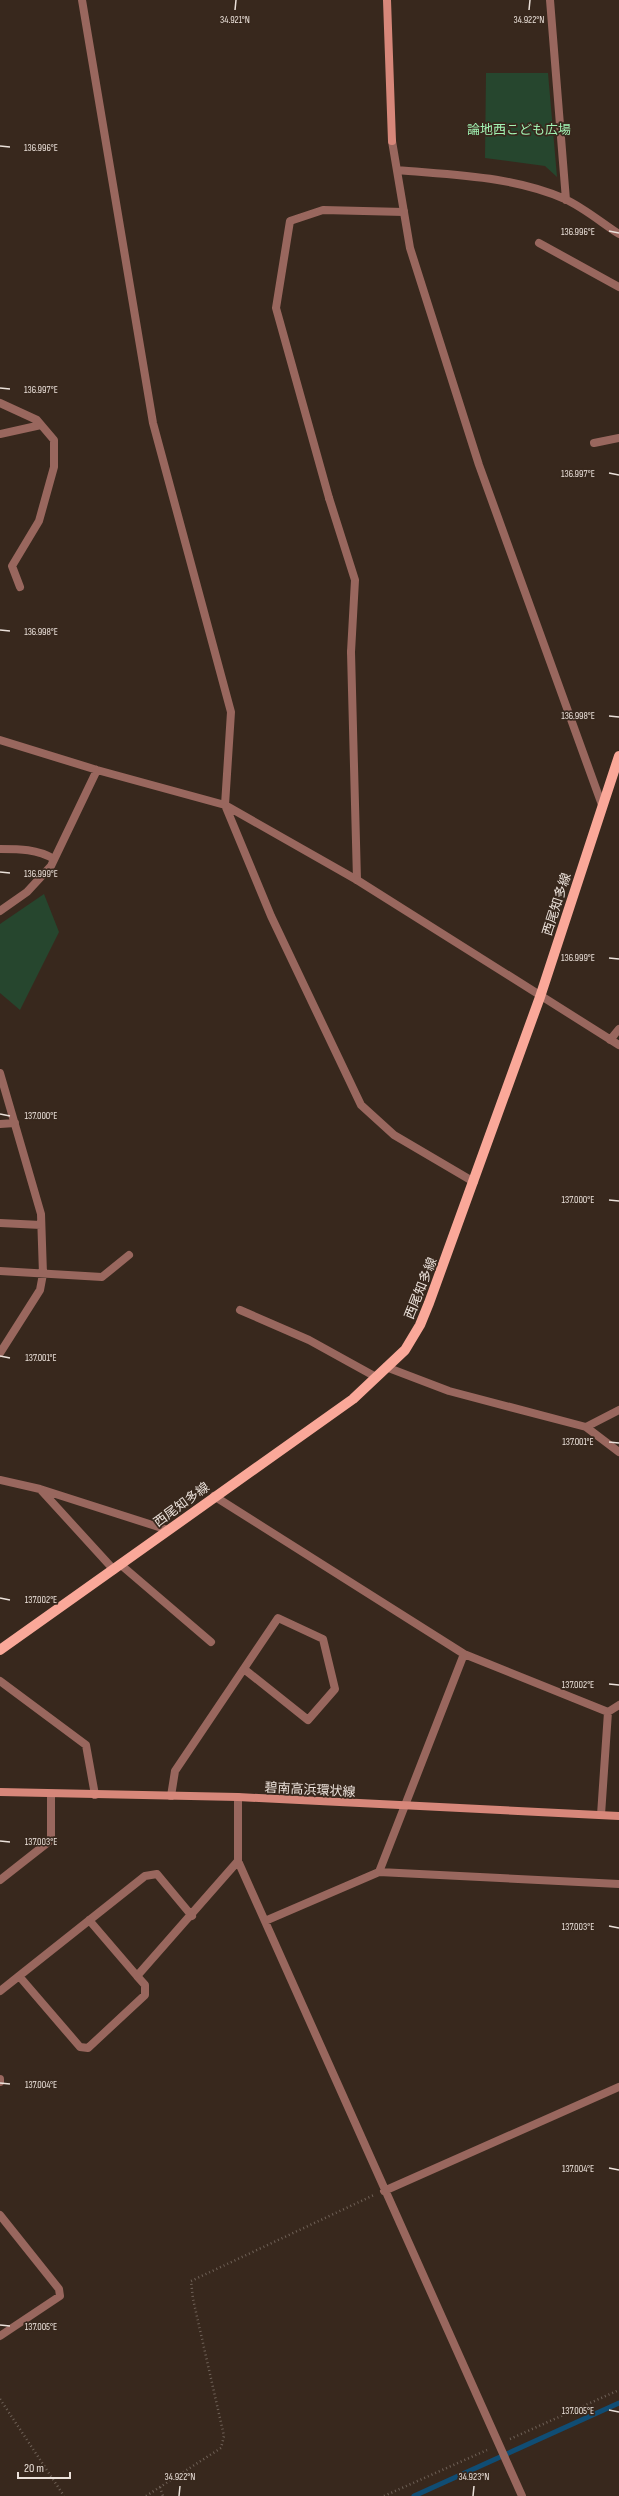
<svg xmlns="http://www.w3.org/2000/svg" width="619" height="2496" font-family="'Sofia Sans Condensed','Noto Sans JP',sans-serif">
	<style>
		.green { fill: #26462e }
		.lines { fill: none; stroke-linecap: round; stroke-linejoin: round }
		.stream { stroke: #104d74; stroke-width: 5 }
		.path { stroke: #6f6157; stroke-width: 2.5; stroke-dasharray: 1 3; stroke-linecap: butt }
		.lane { stroke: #99675e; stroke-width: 8 }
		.street { stroke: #99675e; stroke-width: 8 }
		.secondary { stroke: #d7877a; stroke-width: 8 }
		.primary { stroke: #faa899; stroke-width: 10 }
		.ticks { fill: none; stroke: #ebe1da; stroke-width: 1.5 }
		.labels { text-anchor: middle; stroke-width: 3.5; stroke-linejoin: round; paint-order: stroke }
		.park-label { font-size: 13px; fill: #a2f3b3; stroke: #38281d }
		.street-label { font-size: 13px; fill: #ebe1da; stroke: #38281d }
		.ticks-label { font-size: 10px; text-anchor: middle; fill: #ebe1da; stroke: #38281d; stroke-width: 3.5; stroke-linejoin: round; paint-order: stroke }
	</style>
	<rect width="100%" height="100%" fill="#38281d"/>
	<path class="green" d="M486 73H548L557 177 545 166 485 158Z
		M44 894 59 932 20 1010 0 993V924Z"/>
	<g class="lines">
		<path class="stream" d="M414 2496 619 2403"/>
		<path class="path" d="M0 2399 64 2496
			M510 2439 619 2390
			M160 2487 163 2496
			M146 2496 221 2448 224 2436 193 2299 191 2281 374 2195
			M384 2496 487 2450"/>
		<path class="lane" d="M329 498 276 308 290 221 323 210 404 212
			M351 652 357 880"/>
		<path class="street" d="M82 0 153 423 231 712 225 805 271 916 361 1105 394 1135 474 1182
			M550 0 566 200
			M392 141 410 248 479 465 602 805
			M397 170C452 175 513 176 565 199 584 208 602 223 619 234
			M539 243 619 287
			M0 403 37 420 54 440V467L39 521 12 566 20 587
			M0 434 41 425
			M594 443 619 438
			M329 498 355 580 351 652
			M0 740 97 770 225 805 357 880 619 1045
			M0 849C20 849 37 849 54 859
			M0 911 27 892 51 866 97 770
			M610 1040 619 1029
			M0 1073 41 1214 43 1274 40 1290 0 1353
			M0 1124 15 1123
			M0 1223 41 1225
			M0 1271 102 1277 129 1255
			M240 1310 309 1340 376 1377
			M386 1367 449 1391 586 1427 619 1452
			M586 1427 619 1410
			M0 1480 40 1489 168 1530
			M41 1490 114 1570
			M214 1496 464 1654 608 1712 619 1705
			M121 1565 211 1642
			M0 1681 86 1745 95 1795
			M171 1796 175 1771 278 1618 323 1639 335 1689 308 1720 244 1669
			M238 1797V1861L522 2496
			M601 1815 608 1712
			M379 1872 464 1654
			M0 1880 51 1840V1794
			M192 1916 157 1874 145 1876 19 1976 80 2047 88 2048 145 1995V1985L137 1976 238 1861
			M89 1920 137 1976
			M265 1921 379 1872 619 1884
			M0 1991 19 1976
			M0 2079V2082
			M384 2191 619 2087
			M0 2215 59 2289 60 2296 0 2336"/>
		<path class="secondary" d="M387 0 392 141
			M0 1792 238 1797 619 1816"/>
		<path class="primary" d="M0 1650 353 1399 405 1350 420 1325 429 1303 540 997 619 756"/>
	</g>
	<path class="ticks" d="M235 10 236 0M529 10 530 0M0 146 10 147M609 231 619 233M0 388 10 389M609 473 619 475M0 630 10 631M609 716 619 717M0 872 10 873M609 958 619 959M0 1114 10 1116M609 1200 619 1201M0 1356 10 1358M609 1442 619 1443M0 1598 10 1600M609 1684 619 1685M0 1841 10 1842M609 1926 619 1928M0 2083 10 2084M609 2168 619 2170M0 2325 10 2326M609 2410 619 2412M179 2496 180 2486M473 2496 474 2486"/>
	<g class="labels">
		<g class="park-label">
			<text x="519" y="134">論地西こども広場</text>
		</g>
		<g class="street-label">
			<text transform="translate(556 904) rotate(-72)" y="5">西尾知多線</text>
			<text transform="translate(420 1288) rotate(-68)" y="5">西尾知多線</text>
			<text transform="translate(181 1504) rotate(-36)" y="5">西尾知多線</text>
			<text transform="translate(310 1789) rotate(3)" y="5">碧南高浜環状線</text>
		</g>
	</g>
	<g class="ticks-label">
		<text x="235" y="23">34.921°N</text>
		<text x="529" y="23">34.922°N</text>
		<text x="41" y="151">136.996°E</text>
		<text x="578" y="235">136.996°E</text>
		<text x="41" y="393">136.997°E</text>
		<text x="578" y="477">136.997°E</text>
		<text x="41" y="635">136.998°E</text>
		<text x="578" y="719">136.998°E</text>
		<text x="41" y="877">136.999°E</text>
		<text x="578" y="961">136.999°E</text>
		<text x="41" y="1119">137.000°E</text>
		<text x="578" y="1203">137.000°E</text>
		<text x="41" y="1361">137.001°E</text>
		<text x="578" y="1445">137.001°E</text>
		<text x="41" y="1603">137.002°E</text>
		<text x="578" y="1688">137.002°E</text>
		<text x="41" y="1845">137.003°E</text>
		<text x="578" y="1930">137.003°E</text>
		<text x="41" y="2088">137.004°E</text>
		<text x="578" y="2172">137.004°E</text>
		<text x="41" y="2330">137.005°E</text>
		<text x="578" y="2414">137.005°E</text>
		<text x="180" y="2480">34.922°N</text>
		<text x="474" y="2480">34.923°N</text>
	</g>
	<path d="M18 2472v6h52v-6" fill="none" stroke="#ebe1da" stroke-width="2"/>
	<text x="24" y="2472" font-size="12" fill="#ebe1da" stroke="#38281d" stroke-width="3" paint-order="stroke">20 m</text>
</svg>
